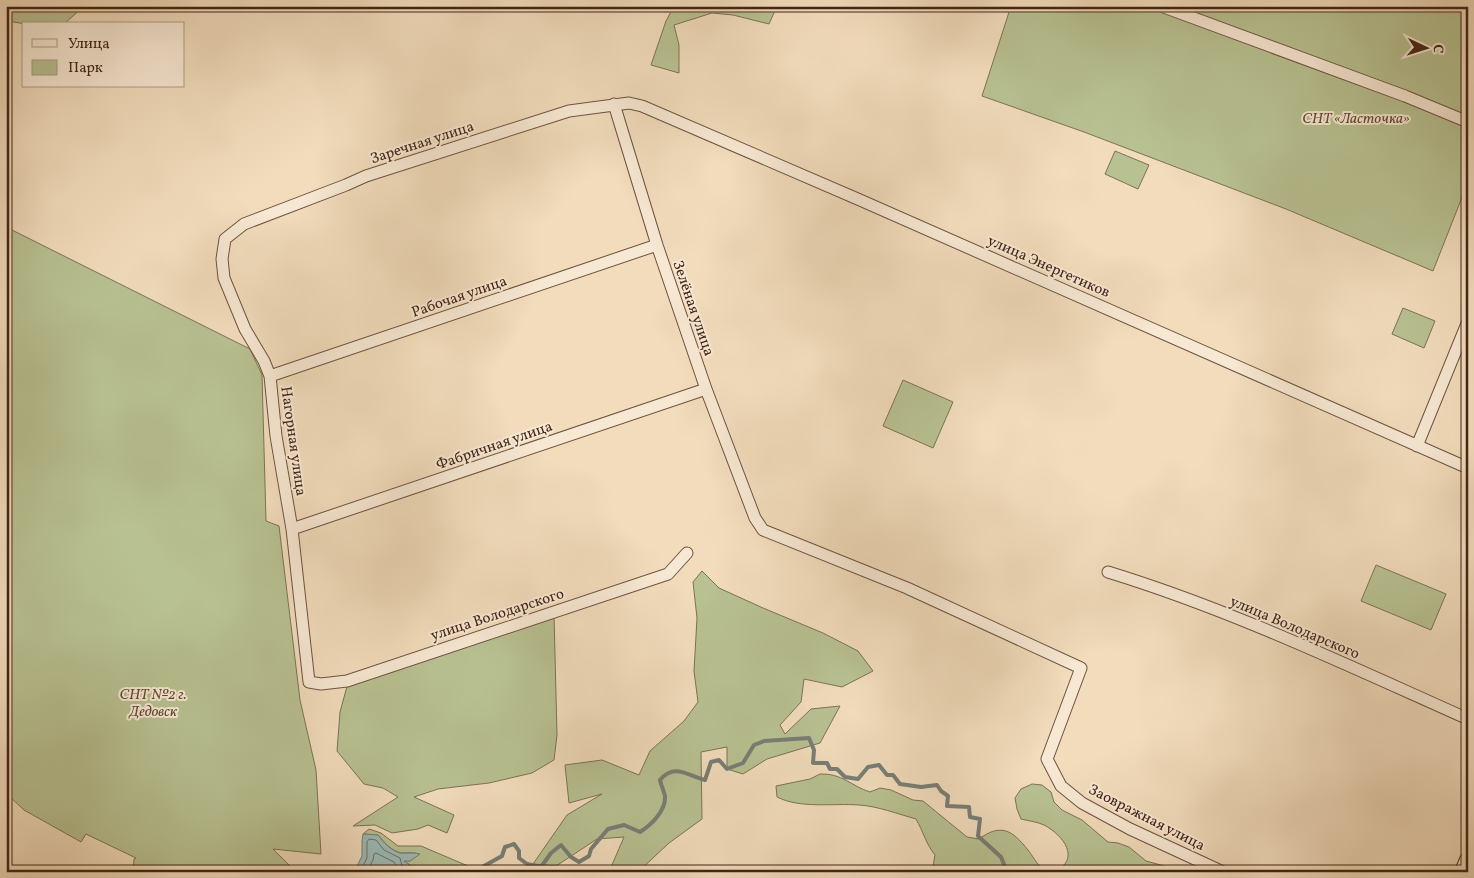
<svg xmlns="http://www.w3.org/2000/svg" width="1474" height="878" font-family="Vollkorn,serif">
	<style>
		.green { fill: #b8c192; stroke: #7d7254 }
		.water { fill: #9cbab6; stroke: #787e76 }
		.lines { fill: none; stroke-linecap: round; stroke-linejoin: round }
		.shore { stroke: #6f6f66; stroke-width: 1 }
		.stream { stroke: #787e76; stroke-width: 4 }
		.street-casing { stroke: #6e523f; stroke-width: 13 }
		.secondary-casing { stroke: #422415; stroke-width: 18 }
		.street { stroke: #f7e8d3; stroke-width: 11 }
		.secondary { stroke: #f7e8d3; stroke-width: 16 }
		.labels { text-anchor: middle; stroke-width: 4; stroke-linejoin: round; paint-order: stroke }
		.park-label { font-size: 15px; font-style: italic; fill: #604b34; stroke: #f7e8d3 }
		.street-label { font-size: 15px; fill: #422415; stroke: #f7e8d3 }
	</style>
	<rect width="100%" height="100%" fill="#f2dcbc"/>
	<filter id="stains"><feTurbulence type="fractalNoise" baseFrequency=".004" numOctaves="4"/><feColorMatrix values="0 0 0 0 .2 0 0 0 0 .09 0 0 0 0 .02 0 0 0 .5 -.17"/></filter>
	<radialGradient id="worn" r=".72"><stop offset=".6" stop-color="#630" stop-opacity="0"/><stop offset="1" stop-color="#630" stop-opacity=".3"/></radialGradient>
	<path class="green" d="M6 6H84L64 24H26L7 21Z
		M674 6H777L769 24 733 15 712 13 674 25 679 45V73L651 65 666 21Z
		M1011 6H1468V182L1433 271 1286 209 1084 132 982 96Z
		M1115 151 1149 165 1138 189 1105 174Z
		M6 227 250 349 262 375 266 521 279 526 300 700 316 770 321 854 273 849 296 872H133L134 859 136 858 86 834 81 842 24 810 6 793 8 782 6 780Z
		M1403 308 1435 321 1424 348 1392 334Z
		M903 380 953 402 933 448 883 426Z
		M1376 565 1446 594 1431 630 1361 601Z
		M702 571 719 588 763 608 823 633 858 651 873 671 842 687 804 679 801 702 780 725 785 734 811 709 840 706 820 743 767 759 743 774 727 769V747L701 752 702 819 669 843 638 872H609L624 837 597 839 556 866 533 864 567 815 602 794 569 803 565 765 602 760 639 775 650 751 684 721 698 702 694 671 697 618 693 582Z
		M554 615 557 735 554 760 532 773 489 783 438 789 414 797 454 815 447 833 428 825 418 829 392 833 375 825 353 826 398 797 383 788 364 784 337 751 340 712 349 679Z
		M820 774C842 773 851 786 870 792L880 788 891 790 913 800 923 801 967 837 979 839C1001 823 1012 830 1028 850 1035 859 1038 868 1049 872H935L933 867 935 855C926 844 923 831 916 819 898 814 877 806 859 805 832 803 801 809 777 797L776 786 810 779Z
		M1032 784 1042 785 1051 792 1054 802 1062 810 1082 820 1108 842 1118 843 1129 847 1146 861 1168 867 1179 872H1054C1082 859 1063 835 1044 825 1038 822 1029 821 1021 819L1017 809 1015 798 1021 789Z
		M369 829 381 833 398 846H421L468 866V872H424L417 870 403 860 410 861 419 854C413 852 408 853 402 853 391 851 385 843 378 835L363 834Z"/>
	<path class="water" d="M363 834 378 835C384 843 390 850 400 853 407 854 413 852 420 854L410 861H404L417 870 424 872H354L362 856V841Z"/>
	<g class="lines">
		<path class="shore" d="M360 872 367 858V842L369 839 376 840 384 850 400 858 402 866 411 872
			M367 872 373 860 374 854 376 853 394 862 400 872"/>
		<path class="stream" d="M6 856 12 868 20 872
			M482 872 484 866 502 856 505 847 514 844 519 851V858L527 864 541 867 551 853 561 845 571 857 579 862 589 856 591 849 608 829 624 825 640 832C651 825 666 811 665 796 664 791 661 785 660 780 674 763 687 775 705 780L711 762 719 760 727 769 743 763 754 745 764 741 809 738 814 750 813 763H827L830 769H837L845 777 858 779 868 767 879 765 887 775H893L900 784 921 787 937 785 941 791 948 796 947 806 969 807 970 817 980 819 978 836 1001 857 1007 872"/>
		<g class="street-casing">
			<path id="street" d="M1161 6 1405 96 1468 122
				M614 104 657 245 706 389 755 518 763 530 907 588 1081 668 1047 759 1061 786 1082 803 1130 829 1223 872
				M270 376 657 245
				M1417 446 1468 321
				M292 529 706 389
				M687 553 668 574 347 681 321 684 309 682 292 529 276 436 270 376 264 361 245 329 224 278 222 259 225 239 244 224 346 185 366 176 569 111 629 103 642 106 860 200 1468 468
				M1108 572C1232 610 1349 666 1468 719"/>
		</g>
		<g class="secondary-casing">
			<path id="secondary" d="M1463 872 1468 860"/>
		</g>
		<use href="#street" class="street"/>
		<use href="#secondary" class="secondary"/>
	</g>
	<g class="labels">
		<g class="park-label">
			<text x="1356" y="123">СНТ «Ласточка»</text>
			<text x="153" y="699">СНТ №2 г.<tspan x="153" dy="17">Дедовск</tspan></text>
		</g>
		<g class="street-label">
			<text transform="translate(422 142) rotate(-18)" y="5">Заречная улица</text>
			<text transform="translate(1049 266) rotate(24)" y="5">улица Энергетиков</text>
			<text transform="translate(459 296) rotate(-19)" y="5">Рабочая улица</text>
			<text transform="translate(694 308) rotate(71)" y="5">Зелёная улица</text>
			<text transform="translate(294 441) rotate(82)" y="5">Нагорная улица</text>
			<text transform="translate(494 445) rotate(-19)" y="5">Фабричная улица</text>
			<text transform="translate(497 614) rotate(-18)" y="5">улица Володарского</text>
			<text transform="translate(1295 627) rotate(23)" y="5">улица Володарского</text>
			<text transform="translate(1147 817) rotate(27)" y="5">Заовражная улица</text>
		</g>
	</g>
	<rect width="1474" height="878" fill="none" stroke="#f2dcbc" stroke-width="25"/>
	<rect x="8" y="8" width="1459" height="863" fill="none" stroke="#422415" stroke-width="2.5"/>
	<rect x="12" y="12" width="1449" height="853" fill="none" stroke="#422415"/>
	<rect x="22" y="22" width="162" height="65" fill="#f7e8d3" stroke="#af9a87"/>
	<rect x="32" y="39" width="25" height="8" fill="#f7e8d3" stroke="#af9a87"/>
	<text x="68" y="48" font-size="15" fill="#422415">Улица</text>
	<rect x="32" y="60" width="25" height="15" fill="#b8c192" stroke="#af9a87"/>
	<text x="68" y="72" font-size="15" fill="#422415">Парк</text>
	<g transform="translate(1426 48) rotate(94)" stroke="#f7e8d3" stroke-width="4" paint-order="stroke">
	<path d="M0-4L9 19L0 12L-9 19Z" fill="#422415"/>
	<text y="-8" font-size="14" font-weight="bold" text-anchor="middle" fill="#422415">С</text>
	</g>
	<rect width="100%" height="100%" filter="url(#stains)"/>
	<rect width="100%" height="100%" fill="url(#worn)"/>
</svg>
